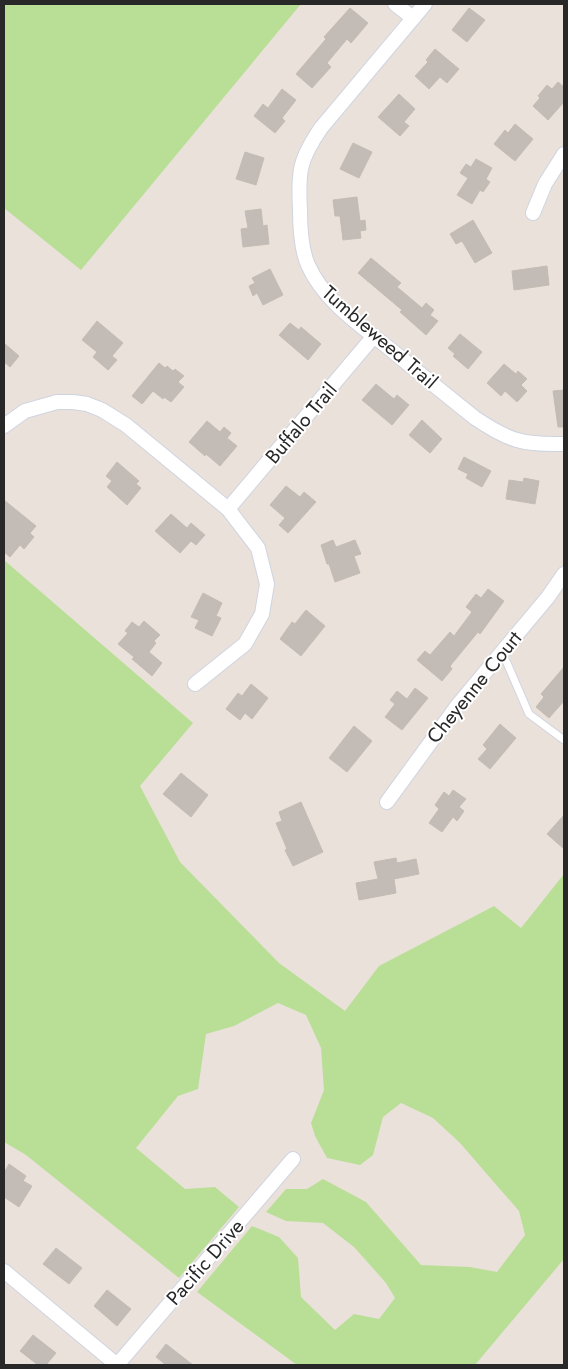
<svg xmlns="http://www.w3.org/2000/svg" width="568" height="1369" font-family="Jost,sans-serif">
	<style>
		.green { fill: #b9df97 }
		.building { fill: #c2bbb6; stroke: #c5bdb4 }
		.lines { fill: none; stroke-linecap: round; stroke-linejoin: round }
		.lane-casing { stroke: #cfd4e1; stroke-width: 9 }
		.street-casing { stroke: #cfd4e1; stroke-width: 16 }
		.lane { stroke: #fff; stroke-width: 7 }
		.street { stroke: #fff; stroke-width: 14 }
		.labels { text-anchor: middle; stroke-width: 4; stroke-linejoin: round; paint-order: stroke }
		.street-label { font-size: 20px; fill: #282828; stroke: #fff }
	</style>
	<rect width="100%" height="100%" fill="#eae1da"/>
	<path class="green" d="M4 4H301L81 270 4 208Z
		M4 560 193 723 140 786 180 862 279 963 345 1011 379 966 494 906 521 928 564 874V1259L475 1365H297L197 1292 252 1226 279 1237 298 1258 301 1297 335 1330 354 1314 379 1319 395 1298 386 1283 354 1247 323 1223 286 1221 266 1212 286 1189H307L323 1179 366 1202 421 1265 470 1267 497 1272 525 1235 519 1211 460 1143 433 1118 401 1103 383 1117 373 1155 360 1165 327 1158 315 1136 311 1123 324 1090 321 1048 306 1015 278 1003 234 1026 206 1034 198 1089 178 1096 136 1148 185 1189 215 1187 239 1207 179 1278 26 1155 4 1142Z"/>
	<path class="building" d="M350 8 368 23 351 43 347 39 327 63 331 67 312 88 296 74 326 39 324 37Z
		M469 8 485 20 467 42 452 30Z
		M435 49 459 69 447 83 440 77 429 89 415 76 428 62 426 60Z
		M558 82 564 87V102L548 120 533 106 540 98 538 96 547 85 552 89Z
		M282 89 296 100 282 118 285 121 275 133 254 116 263 104 268 108Z
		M399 94 415 109 404 122 409 126 400 136 378 117Z
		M515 124 533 139 515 161 494 144 505 130 508 133Z
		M353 143 372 152 359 178 340 169Z
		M245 152 264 158 256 185 236 179Z
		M476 159 492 168 486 179 490 182 483 192 480 190 472 204 457 195 468 178 460 173 466 164 471 167Z
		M357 197 360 221 365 220 366 230 360 231 361 238 343 240 340 216H335L333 200Z
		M261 209 263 226 267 225 269 244 243 247 241 229 248 228 245 211Z
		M473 220 492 253 475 263 462 241 456 244 450 234Z
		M371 258 401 283 397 287 422 308 426 303 434 310 430 315 438 321 426 335 400 312 402 310 358 273Z
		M547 266 549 285 514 290 512 271Z
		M270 269 283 295 263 305 257 293 253 296 249 286 255 283 252 278Z
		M97 321 123 343 112 356 117 360 108 370 93 357 97 352 82 340Z
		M290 323 299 330 301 327 321 344 308 360 279 335Z
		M460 334 482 352 468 369 453 356 455 354 448 348Z
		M4 343 19 356 10 367 4 362Z
		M159 363 165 368 167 366 173 371 175 369 184 376 178 382 184 387 171 402 164 397 163 399 153 391 142 404 132 396Z
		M504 364 516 374 518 371 527 379 521 385 527 391 517 402 505 391 501 396 487 383Z
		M376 384 394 399 397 395 409 405 392 425 362 400Z
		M564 390V427H558L553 391Z
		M422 420 442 439 430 453 409 435Z
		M207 421 220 432 224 427 231 433 227 438 237 446 220 466 206 454 205 456 189 442Z
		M464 457 491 471 482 487 466 478 468 474 458 469Z
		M117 462 139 481 136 484 141 488 127 505 107 487 112 481 106 476Z
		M524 478 539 481 535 504 506 499 509 480 523 482Z
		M286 486 300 497 304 492 316 502 288 533 279 525 285 518 270 505Z
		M4 500 36 526 30 533 34 537 24 549 20 545 10 557 4 552Z
		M171 514 187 528 191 523 205 535 196 545 191 541 180 553 155 531Z
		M333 540 336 547 355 540 361 554 354 556 360 573 335 582 329 564H327L321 545Z
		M488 589 504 601 480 634 478 632 450 666 452 669 442 681 417 660 425 651 430 655 450 632 454 636 472 612 466 607 476 594 481 598Z
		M203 593 222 603 216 616 221 618 212 636 195 628 199 620 191 617Z
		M306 610 325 626 301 656 280 639 292 622 295 624Z
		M144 621 160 635 154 641 156 643 149 652 162 663 152 676 132 659 134 657 118 644 128 633 125 631 132 622 139 627Z
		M564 667V701L549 718 536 707 544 697 541 694Z
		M251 684 268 698 252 719 245 713 240 720 226 709 238 693 242 696Z
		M415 688 428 698 402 730 385 717 395 704 390 700 397 691 407 699Z
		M500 724 516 738 490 769 478 759 487 749 483 745Z
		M354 726 372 741 347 772 329 758Z
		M181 773 208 795 191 817 163 794Z
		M453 790 466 799 459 807 464 811 457 821 453 817 442 832 429 823 439 809 435 805 444 792 449 796Z
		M301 802 323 852 293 866 285 850 287 849 276 823 282 821 279 812Z
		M564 815V849L547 834Z
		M396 858 397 863 416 859 419 874 394 879 396 893 359 900 356 883 378 879 374 862Z
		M9 1164 26 1176 23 1181 32 1186 19 1207 4 1197V1173Z
		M56 1248 82 1268 69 1284 43 1264Z
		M107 1290 131 1309 117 1326 94 1306Z
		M33 1335 56 1353 46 1365H38L20 1351Z
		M166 1344 193 1365H166L156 1357Z"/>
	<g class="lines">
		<g class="lane-casing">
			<path id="lane" d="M501 653 507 663 529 714 564 740"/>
		</g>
		<g class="street-casing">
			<path id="street" d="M395 4 413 18
				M425 4 321 128C299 160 298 172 300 210 300 227 301 249 308 265 324 301 360 325 390 349 418 372 446 395 475 418 509 441 523 445 564 444
				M533 213 545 184 564 154
				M4 426 25 411 57 402H73L87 404 102 410 126 425 228 509 258 548 267 584 262 614 245 644 195 684
				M228 509 374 336
				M387 802 457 706 548 597 564 574
				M4 1271 117 1365 293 1159"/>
		</g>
		<use href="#lane" class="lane"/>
		<use href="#street" class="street"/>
	</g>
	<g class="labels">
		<g class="street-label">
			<text transform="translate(380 337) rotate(41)" y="7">Tumbleweed Trail</text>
			<text transform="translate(301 423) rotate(-50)" y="7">Buffalo Trail</text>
			<text transform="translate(474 687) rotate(-51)" y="7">Cheyenne Court</text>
			<text transform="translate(205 1262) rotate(-49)" y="7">Pacific Drive</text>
		</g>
	</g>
	<rect width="568" height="1369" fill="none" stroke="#282828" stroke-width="10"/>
</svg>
